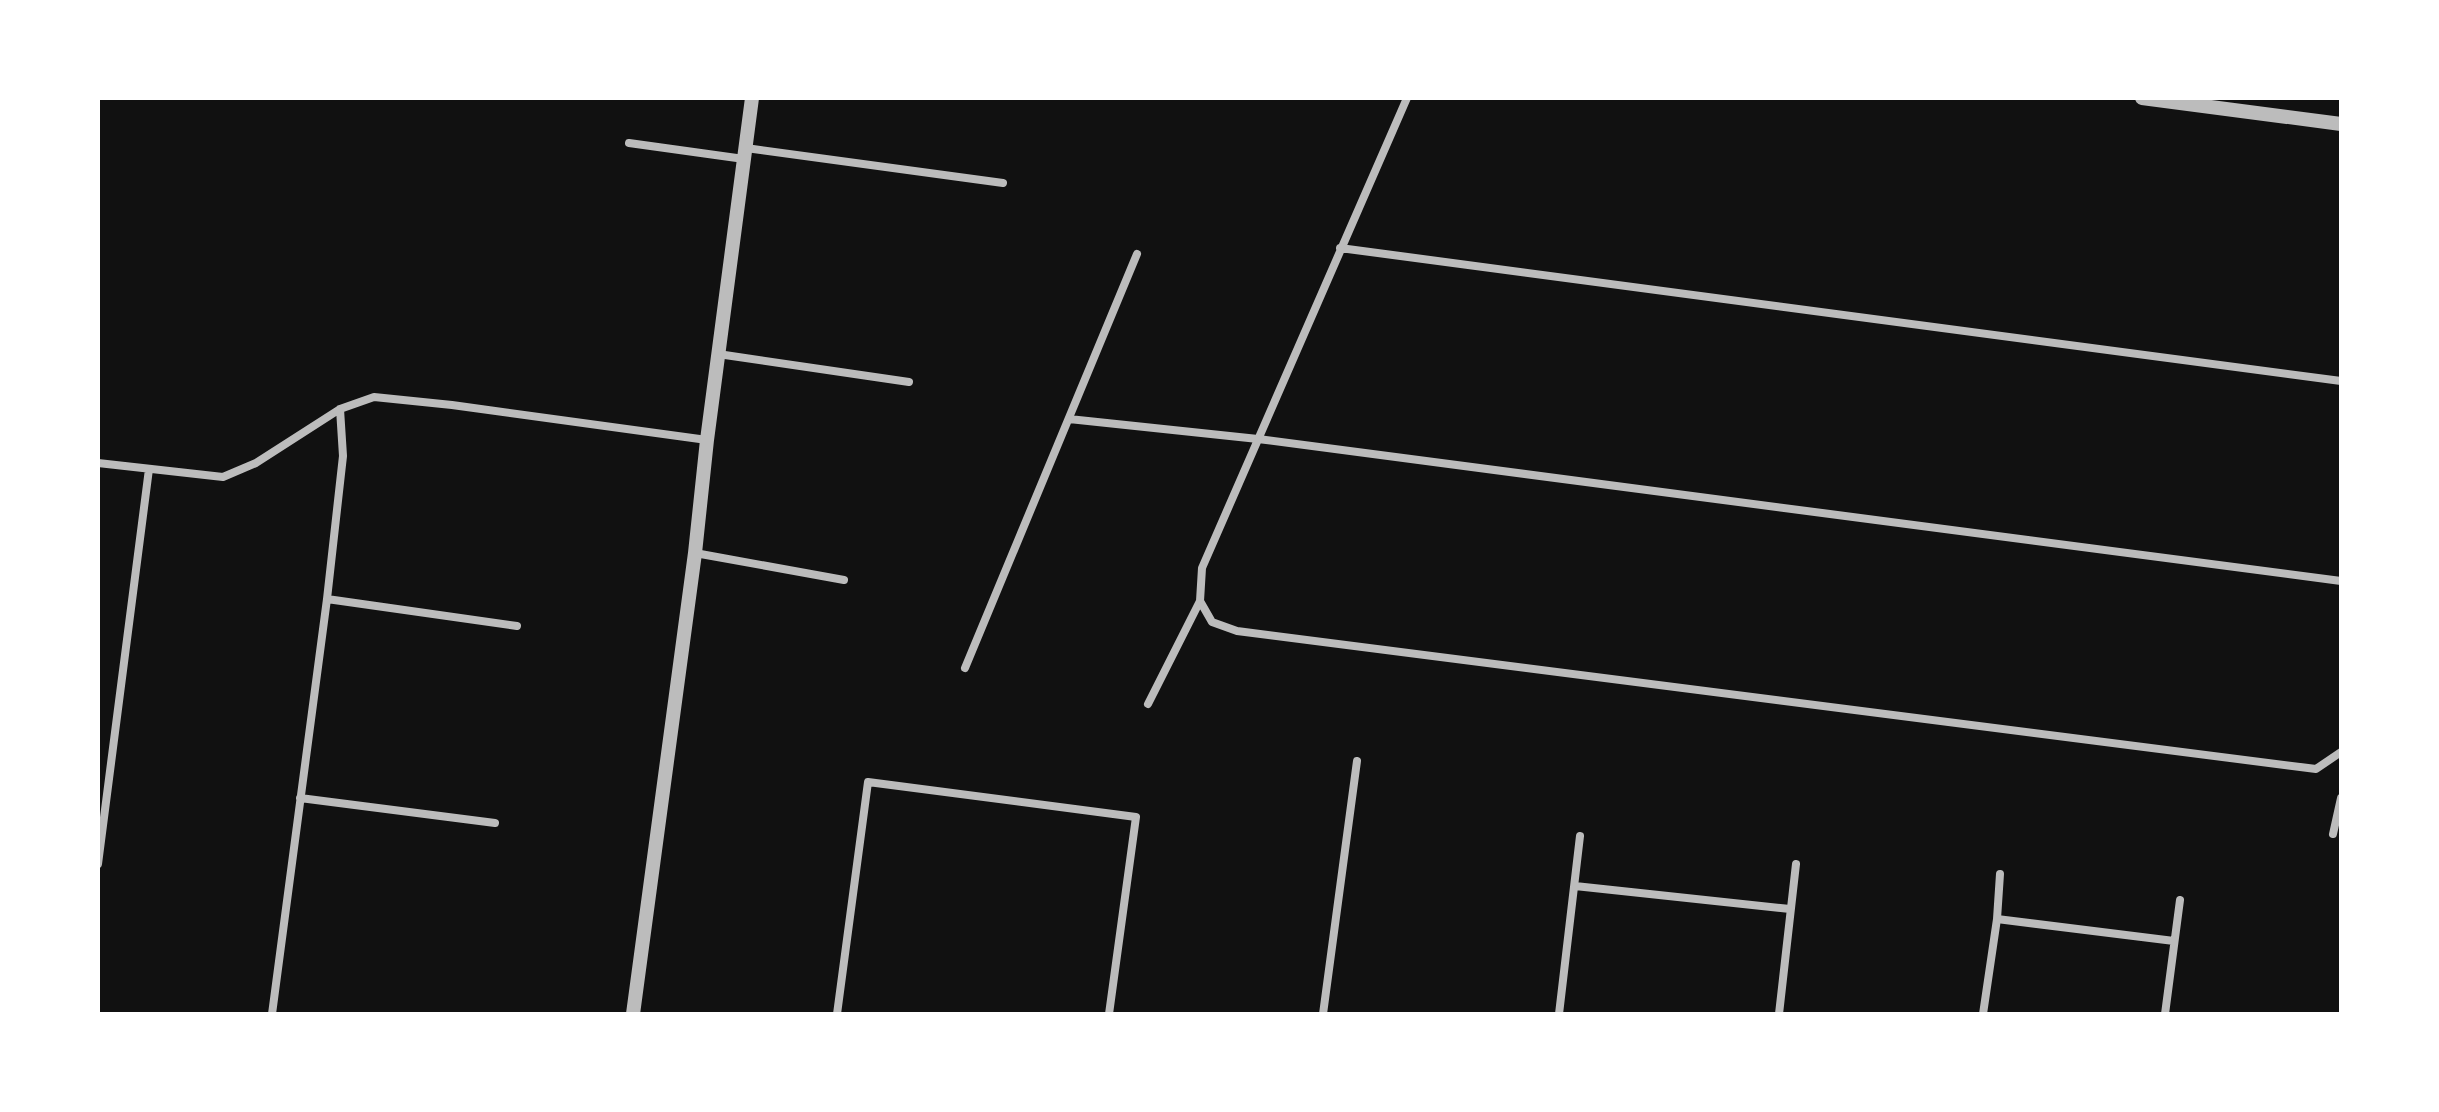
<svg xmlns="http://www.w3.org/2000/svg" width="2439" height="1112" font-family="'Alegreya Sans',sans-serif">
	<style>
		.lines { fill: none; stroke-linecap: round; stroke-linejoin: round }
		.minor { stroke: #bcbcbc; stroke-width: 8 }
		.tertiary { stroke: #bcbcbc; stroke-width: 14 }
	</style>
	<rect width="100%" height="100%" fill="#111"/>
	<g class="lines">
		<path class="minor" d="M629 143 744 159
			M746 148 1003 183
			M1340 248 2341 381
			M718 354 909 382
			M1069 419 1258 439 2341 581
			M98 463 223 477 256 463 340 409 374 397 452 405 707 440
			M695 553 844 580
			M327 599 517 626
			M1200 601 1212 622 1237 631 2316 769 2341 752
			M965 668 1137 254
			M1148 704 1200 601 1202 568 1407 98
			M300 798 495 823
			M2333 834 2341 798
			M98 864 149 469
			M1575 886 1790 909
			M1997 919 2174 941
			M272 1014 327 599 343 456 340 409
			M837 1014 868 782 1136 817 1109 1014
			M1323 1014 1357 761
			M1559 1014 1580 836
			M1779 1014 1796 864
			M1983 1014 1997 919 2000 874
			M2165 1014 2180 900"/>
		<path class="tertiary" d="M2142 98 2341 124
			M633 1014 695 553 707 440 752 98"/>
	</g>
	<rect width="2439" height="1112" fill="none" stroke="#ffffff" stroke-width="200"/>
</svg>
